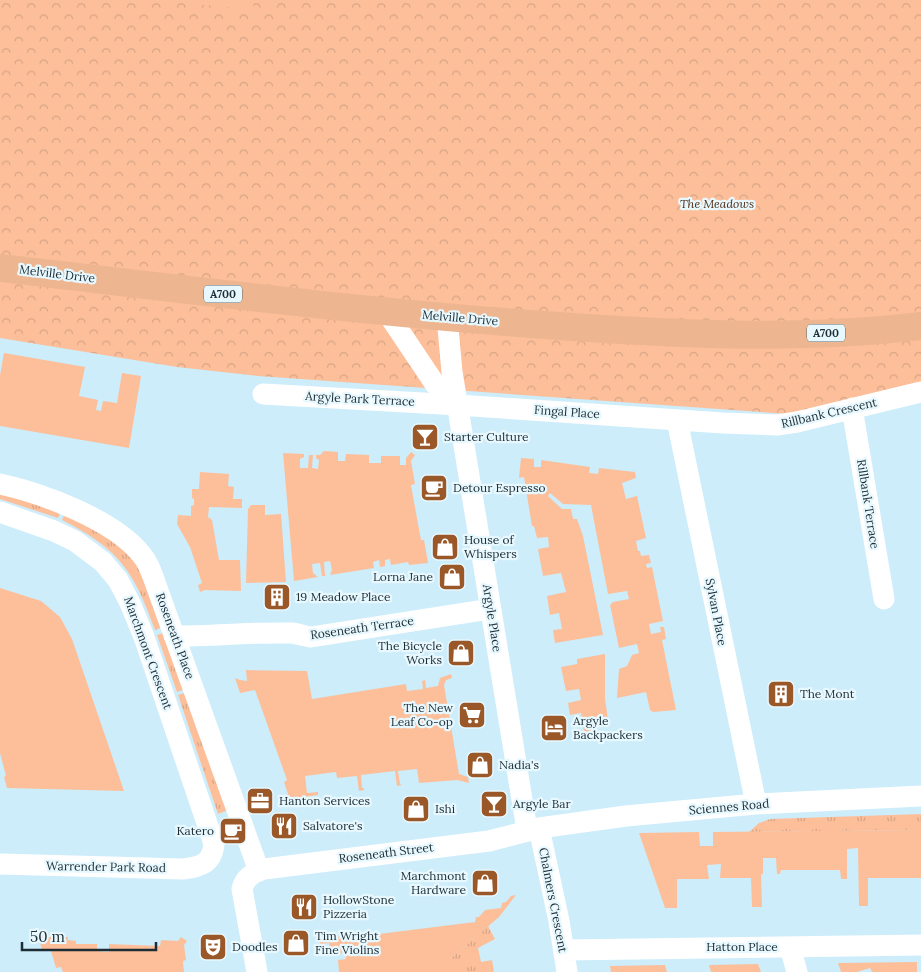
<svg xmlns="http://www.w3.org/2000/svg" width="921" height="972" font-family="Lora,serif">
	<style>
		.grass { fill: url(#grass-tufts) }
		.forest { fill: url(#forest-crowns) }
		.garden { fill: #fcbf9a }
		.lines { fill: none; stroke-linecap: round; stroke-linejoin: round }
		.street { stroke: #fff; stroke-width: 21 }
		.primary { stroke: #eeb690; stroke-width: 28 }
		.labels { text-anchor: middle; stroke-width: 4.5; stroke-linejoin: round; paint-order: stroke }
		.shield { fill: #e8f8ff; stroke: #5a6a70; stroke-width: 1 }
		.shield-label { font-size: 11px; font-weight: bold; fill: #1d2d33 }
		.park-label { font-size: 12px; font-style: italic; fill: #502d16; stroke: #e8f8ff }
		.street-label { font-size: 12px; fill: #1d2d33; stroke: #e8f8ff }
		.poi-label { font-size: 12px; fill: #1d2d33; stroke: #e8f8ff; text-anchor: start }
	</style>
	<defs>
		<pattern id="grass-tufts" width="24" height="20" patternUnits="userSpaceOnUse" patternTransform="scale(1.25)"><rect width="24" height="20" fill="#fcbf9a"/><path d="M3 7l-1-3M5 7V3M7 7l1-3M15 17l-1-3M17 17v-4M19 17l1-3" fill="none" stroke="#d8a485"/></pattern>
		<pattern id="forest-crowns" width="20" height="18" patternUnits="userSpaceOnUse" patternTransform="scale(1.25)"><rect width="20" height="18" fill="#fcbf9a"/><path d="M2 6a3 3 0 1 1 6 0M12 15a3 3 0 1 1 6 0" fill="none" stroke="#d8a485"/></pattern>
	</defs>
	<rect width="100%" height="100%" fill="#cdedfb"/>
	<path class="grass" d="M0 490 62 509 58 518 0 499Z
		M66 510 136 557 165 626 155 630C134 571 119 549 62 520Z
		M167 632 186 689 177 692 157 635Z
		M188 692 228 810 218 814 178 695Z
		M921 814V830L749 832 759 823 770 819Z
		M488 926 495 939 478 948 481 962 492 960 494 972H450V959Z"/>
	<path class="forest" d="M0 0H921V383L787 414 258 376 177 367 0 338Z"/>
	<path class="garden" d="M191 0H254L253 9 190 4Z
		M4 353 85 367 79 396 98 400 96 410 101 411 103 401 117 403 122 373 141 376 129 448 0 426V375Z
		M324 451 338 452V461H345L346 454 369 455V463H381V456H400V465H406V458L411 452 415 455 411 461 415 484 411 485 421 540H424L428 563 409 565 408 562 391 565 390 559 385 560V566L380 567 379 560 373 562 374 568 330 575 332 570 330 561 324 562 325 576H322L320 563 312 564 313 573 318 577 294 581 283 453 304 454V457L300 459V468H308L309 455H313L312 468 318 469 319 460 316 458V455H320Z
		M521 458 534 459V467H541V460L590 467 589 473 598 474 599 468 635 472 636 478 622 483 626 499 637 496 646 538 636 541 638 551H640L641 556 649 555 651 563 646 564 647 568 652 567 663 621 649 624 651 634 661 632 660 627H664L666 639 662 640 676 710 653 712 650 710 646 692 617 698 619 669 627 666 632 655 639 653 637 644 619 648 610 605 613 602 629 599 627 591 608 594 591 505 563 504 550 493 548 496 562 509H571L573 519H577L583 536 603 635 555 643 553 630 562 629 559 613 550 615 547 596 566 592 561 573 543 576 538 549 549 547 548 537 537 538 534 526H532L524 477 519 478Z
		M200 472 229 474 228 486 234 487 233 499H242V508L209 507 208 517 212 520 219 560H240L241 591 205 590 200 592 198 585 202 583 190 547 177 524 178 515 191 516V506L194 505V499L192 498V489H199Z
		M251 505H265V515L281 514 286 582 246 583 248 509Z
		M0 588 41 601 60 617 72 639 124 791 7 788 4 777 6 776 0 753Z
		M605 654V699L608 719 596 721 597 730 584 732 581 713 570 715 568 703 581 700 579 689 566 691 561 667 577 664V659Z
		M246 670 307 671 312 699 406 684 407 691 423 689 422 681 425 680 426 688 438 686 440 678 451 674 452 678 446 680 444 685 459 774 468 777 469 783 457 780 419 783 417 769 398 771 400 784 402 785 397 786 395 771 361 775 362 788H364V790L359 791 357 776 337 778 336 772 305 776 307 793 318 792V795L288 799 286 795 288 794 284 782 287 780 255 690 240 693 235 678 240 680 247 681Z
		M921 830V878H868V906H859L858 848 847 849V879H841L840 870H781L780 874H777L776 858H763V874H761L762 907H752L751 878H720L721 864 707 865 709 879H677V908H665L639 833 699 832 700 846H713V832Z
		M516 895 499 917 450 959V972H339L338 960 346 959V953L334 954 333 951 330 952 329 943 320 944 318 934 329 932 334 936 338 935 339 939 475 922 476 917H479L485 910 501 908 502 903 506 902 511 896Z
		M41 932H43L47 937H68V940L76 941V944H97V951L109 952V944L160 946 161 940 178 941 181 937 187 941 184 945 186 960 183 961 184 972H63L61 967 56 968 51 951 47 949 42 950 38 935Z
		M917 962V972H872L870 968 857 972H841L838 963Z
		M758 964 761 972H711L709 965Z
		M665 965 667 972H611L610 966Z"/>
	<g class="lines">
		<path class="street" d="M386 311 435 384 458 405
			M447 317 452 372 527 830
			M263 394 458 405 723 423 777 425 797 422 921 392
			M852 408 884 599
			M677 420 756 804
			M0 484C42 493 114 520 141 554 149 563 152 574 156 585L259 871
			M0 512 54 531 75 541 103 562 118 580 130 603 144 637 214 844C212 864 200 867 183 869L0 864
			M174 636C214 636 253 632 292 633 299 634 304 636 311 637L490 609
			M539 828 559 921 567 972
			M790 947 797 972
			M564 950 921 945
			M257 972 242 889C245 877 253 873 264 869L489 841 539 828 626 816 756 804 921 796"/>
		<path class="primary" d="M0 268C182 289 363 312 545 325 670 334 797 341 921 326"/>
	</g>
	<defs>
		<g id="bar-square" transform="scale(1.4375)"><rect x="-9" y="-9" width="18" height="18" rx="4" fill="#9a5727" stroke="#e8f8ff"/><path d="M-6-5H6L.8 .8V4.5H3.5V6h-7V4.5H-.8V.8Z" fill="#fff"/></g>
		<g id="cafe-square" transform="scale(1.4375)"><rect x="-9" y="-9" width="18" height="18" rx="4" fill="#9a5727" stroke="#e8f8ff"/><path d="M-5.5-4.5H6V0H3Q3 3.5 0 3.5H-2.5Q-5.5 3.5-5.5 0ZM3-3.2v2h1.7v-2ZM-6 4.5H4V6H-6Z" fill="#fff"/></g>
		<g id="shop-square" transform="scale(1.4375)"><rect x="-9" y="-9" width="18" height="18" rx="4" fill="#9a5727" stroke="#e8f8ff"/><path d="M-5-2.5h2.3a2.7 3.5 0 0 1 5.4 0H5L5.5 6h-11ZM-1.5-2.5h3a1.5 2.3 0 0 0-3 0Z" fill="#fff"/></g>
		<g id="building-square" transform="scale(1.4375)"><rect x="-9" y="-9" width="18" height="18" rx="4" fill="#9a5727" stroke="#e8f8ff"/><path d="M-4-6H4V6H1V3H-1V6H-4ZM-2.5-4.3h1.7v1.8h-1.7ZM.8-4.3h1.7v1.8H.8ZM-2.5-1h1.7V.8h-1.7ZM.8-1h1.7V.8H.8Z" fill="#fff"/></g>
		<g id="supermarket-square" transform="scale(1.4375)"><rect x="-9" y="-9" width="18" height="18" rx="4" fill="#9a5727" stroke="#e8f8ff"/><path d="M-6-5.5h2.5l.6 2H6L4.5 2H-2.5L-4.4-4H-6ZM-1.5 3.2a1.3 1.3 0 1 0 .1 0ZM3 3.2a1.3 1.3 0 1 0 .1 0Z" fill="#fff"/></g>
		<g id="hotel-square" transform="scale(1.4375)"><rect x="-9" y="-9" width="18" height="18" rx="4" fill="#9a5727" stroke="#e8f8ff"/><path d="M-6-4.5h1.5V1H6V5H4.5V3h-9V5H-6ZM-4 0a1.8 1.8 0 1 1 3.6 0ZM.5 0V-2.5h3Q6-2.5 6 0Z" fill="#fff"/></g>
		<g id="office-square" transform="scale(1.4375)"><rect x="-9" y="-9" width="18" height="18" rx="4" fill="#9a5727" stroke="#e8f8ff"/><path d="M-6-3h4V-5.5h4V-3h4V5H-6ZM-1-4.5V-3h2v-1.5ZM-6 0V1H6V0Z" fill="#fff"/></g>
		<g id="restaurant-square" transform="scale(1.4375)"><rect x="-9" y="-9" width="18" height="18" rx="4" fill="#9a5727" stroke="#e8f8ff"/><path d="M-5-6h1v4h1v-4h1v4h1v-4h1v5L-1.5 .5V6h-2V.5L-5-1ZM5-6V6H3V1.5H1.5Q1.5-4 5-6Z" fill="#fff"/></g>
		<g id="theatre-square" transform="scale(1.4375)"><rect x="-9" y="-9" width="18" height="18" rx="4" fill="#9a5727" stroke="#e8f8ff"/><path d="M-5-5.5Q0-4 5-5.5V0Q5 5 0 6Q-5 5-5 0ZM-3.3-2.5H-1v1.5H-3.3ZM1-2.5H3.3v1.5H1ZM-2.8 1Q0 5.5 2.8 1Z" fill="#fff"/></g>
	</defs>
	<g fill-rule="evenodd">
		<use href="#bar-square" x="425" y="437"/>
		<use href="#cafe-square" x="434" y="488"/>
		<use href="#shop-square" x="445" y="547"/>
		<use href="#shop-square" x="452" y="577"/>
		<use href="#building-square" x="277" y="597"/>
		<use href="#shop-square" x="461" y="653"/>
		<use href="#building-square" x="781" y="694"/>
		<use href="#supermarket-square" x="472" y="715"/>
		<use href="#hotel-square" x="554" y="728"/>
		<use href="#shop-square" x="480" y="765"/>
		<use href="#office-square" x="260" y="801"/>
		<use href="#bar-square" x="494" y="804"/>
		<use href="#shop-square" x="416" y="809"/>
		<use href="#restaurant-square" x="284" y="826"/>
		<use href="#cafe-square" x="233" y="831"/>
		<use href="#shop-square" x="485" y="883"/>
		<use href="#restaurant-square" x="304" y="907"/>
		<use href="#shop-square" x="296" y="943"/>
		<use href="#theatre-square" x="213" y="947"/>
	</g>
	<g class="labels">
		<g class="shield">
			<rect x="204" y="285.5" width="38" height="17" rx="4"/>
			<rect x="807" y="324.5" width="38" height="17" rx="4"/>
		</g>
		<g class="shield-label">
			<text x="223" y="298">A700</text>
			<text x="826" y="337">A700</text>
		</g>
		<g class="park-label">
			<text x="717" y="208">The Meadows</text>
		</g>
		<g class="street-label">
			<text transform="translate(57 274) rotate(7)" y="4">Melville Drive</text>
			<text transform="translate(460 318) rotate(5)" y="4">Melville Drive</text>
			<text transform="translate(360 399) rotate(3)" y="4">Argyle Park Terrace</text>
			<text transform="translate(567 412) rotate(4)" y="4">Fingal Place</text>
			<text transform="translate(829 413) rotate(-13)" y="4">Rillbank Crescent</text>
			<text transform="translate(868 504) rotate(81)" y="4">Rillbank Terrace</text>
			<text transform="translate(716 612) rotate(79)" y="4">Sylvan Place</text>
			<text transform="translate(492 618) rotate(81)" y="4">Argyle Place</text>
			<text transform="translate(362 628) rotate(-8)" y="4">Roseneath Terrace</text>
			<text transform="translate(175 636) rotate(70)" y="4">Roseneath Place</text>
			<text transform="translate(148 653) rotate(70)" y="4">Marchmont Crescent</text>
			<text transform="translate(729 807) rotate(-5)" y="4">Sciennes Road</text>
			<text transform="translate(386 853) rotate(-7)" y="4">Roseneath Street</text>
			<text transform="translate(106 867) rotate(1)" y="4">Warrender Park Road</text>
			<text transform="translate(553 900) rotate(79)" y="4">Chalmers Crescent</text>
			<text x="742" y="951">Hatton Place</text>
		</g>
		<g class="poi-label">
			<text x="444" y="441">Starter Culture</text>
			<text x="453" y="492">Detour Espresso</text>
			<text x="464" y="544">House of<tspan x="464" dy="14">Whispers</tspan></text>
			<text x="433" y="581" text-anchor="end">Lorna Jane</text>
			<text x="296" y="601">19 Meadow Place</text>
			<text x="442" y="650" text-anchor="end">The Bicycle<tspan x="442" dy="14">Works</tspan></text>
			<text x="800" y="698">The Mont</text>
			<text x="453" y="712" text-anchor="end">The New<tspan x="453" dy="14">Leaf Co-op</tspan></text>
			<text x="573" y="725">Argyle<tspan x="573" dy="14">Backpackers</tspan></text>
			<text x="499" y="769">Nadia's</text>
			<text x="279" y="805">Hanton Services</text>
			<text x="513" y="808">Argyle Bar</text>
			<text x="435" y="813">Ishi</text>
			<text x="303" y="830">Salvatore's</text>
			<text x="214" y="835" text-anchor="end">Katero</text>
			<text x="466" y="880" text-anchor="end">Marchmont<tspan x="466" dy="14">Hardware</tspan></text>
			<text x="323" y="904">HollowStone<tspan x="323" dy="14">Pizzeria</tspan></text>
			<text x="315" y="940">Tim Wright<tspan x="315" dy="14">Fine Violins</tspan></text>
			<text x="232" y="951">Doodles</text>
		</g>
	</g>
	<path d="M22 942v8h134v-8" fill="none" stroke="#1d2d33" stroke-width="2.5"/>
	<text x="30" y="942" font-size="15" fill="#1d2d33" stroke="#e8f8ff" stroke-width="4" paint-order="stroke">50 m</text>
</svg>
